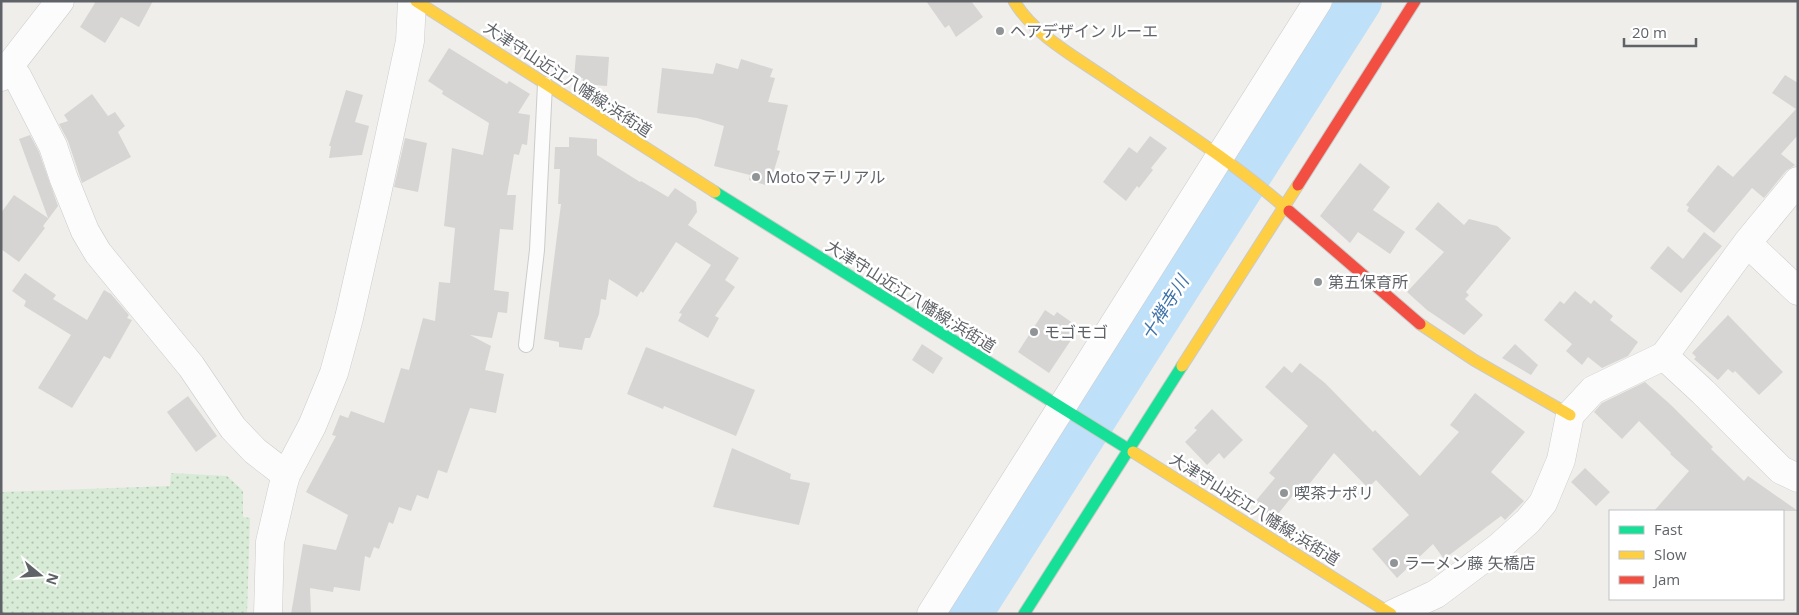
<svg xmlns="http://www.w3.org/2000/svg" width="1799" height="615" font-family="'Open Sans','Noto Sans JP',sans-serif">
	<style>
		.park { fill: url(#park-dots) }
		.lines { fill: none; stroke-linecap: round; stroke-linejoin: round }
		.river { stroke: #bfe0f9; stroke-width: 44 }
		.building { fill: #d6d5d3 }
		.lane-casing { stroke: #cbcccc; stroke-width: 16 }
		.street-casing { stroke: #cbcccc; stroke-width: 29 }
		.fast-casing { stroke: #cacacb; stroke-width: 13 }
		.slow-casing { stroke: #cacacb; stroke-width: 13 }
		.jam-casing { stroke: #cacacb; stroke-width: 13 }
		.lane { stroke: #fdfcfc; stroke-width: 14 }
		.street { stroke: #fdfcfc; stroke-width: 28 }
		.fast { stroke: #16e098; stroke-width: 11 }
		.slow { stroke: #ffcf43; stroke-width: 11 }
		.jam { stroke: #f24e42; stroke-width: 11 }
		.poi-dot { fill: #919496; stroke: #fff; stroke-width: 2 }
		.labels { text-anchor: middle; stroke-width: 5; stroke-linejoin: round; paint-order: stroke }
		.poi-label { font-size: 16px; fill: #5f6368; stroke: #fff; text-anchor: start }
		.street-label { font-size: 16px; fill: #5f6368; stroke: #fff }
		.water-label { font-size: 18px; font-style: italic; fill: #4174aa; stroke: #fff }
	</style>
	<defs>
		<pattern id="park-dots" width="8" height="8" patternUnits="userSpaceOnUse" patternTransform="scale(1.25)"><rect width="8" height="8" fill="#d8ebd6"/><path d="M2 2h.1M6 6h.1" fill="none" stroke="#b2c2b1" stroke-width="1.8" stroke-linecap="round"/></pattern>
	</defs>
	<rect width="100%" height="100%" fill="#efeeea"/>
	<path class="park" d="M171 473 227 476 243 491V517L250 518 247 614H1V492L170 486Z"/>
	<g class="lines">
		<path class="river" d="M970 614 1360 1"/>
	</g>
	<path class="building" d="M92 1H153L139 27 121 17 105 43 80 27 95 3Z
		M926 1H971L983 17 956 37 949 25 945 28Z
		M449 48 507 84 509 81 530 94 518 113 530 115 527 145 522 144 519 155 514 154 507 195H516L513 230 500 229 494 290 509 292 507 313 498 312 492 338 470 335 491 346 485 370 504 374 496 413 470 408 447 473 438 470 428 499 417 495 411 511 399 507 393 524 389 522 379 549 374 547 370 558 365 556 360 591 334 587 333 592 310 588 311 614H291L303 544 336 550 348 515 306 492 336 436 332 435 340 415 348 418 351 411 384 423 401 368 409 370 423 318 435 321 439 282 450 283 455 228 444 226 452 148 483 155 489 123 442 94 443 91 428 81Z
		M576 55 609 57 607 86 582 84 583 78H574Z
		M741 59 773 69 770 77 775 78 768 102 788 105 777 150 780 151 769 186 749 180 750 175 714 166 724 126 697 118 657 113 662 68 713 74 716 63 738 69Z
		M1785 75 1798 83V135L1781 154 1795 165 1786 171 1764 198 1752 188 1714 233 1687 211 1689 207 1686 205 1718 165 1733 177 1796 109 1772 93Z
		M346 90 363 95 355 122 369 126 362 155 329 158 331 146H329Z
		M92 94 108 116 115 112 125 126 118 132 131 157 82 183 68 141 59 124 68 121 64 115Z
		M30 135 39 152 58 206 43 226 45 228 19 262 1 249V213L14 195 48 218 19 139Z
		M1150 136 1167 148 1151 168 1153 170 1139 188 1137 186 1126 201 1103 182 1129 147 1137 153Z
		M569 137 597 139V155L640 182 641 181 668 197 675 188 696 202 697 212 688 225 739 258 725 280 735 287 715 316 719 318 708 338 678 321 682 314 679 313 711 265 676 242 643 293 641 291 637 297 609 279 606 300 601 299 599 314 590 338H585L582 350 559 347V342L544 339 561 204H558L560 169H554L555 147H569Z
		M405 138 427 143 418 192 394 187Z
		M1360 163 1390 187 1373 210 1405 232 1390 254 1358 232 1350 243 1320 216Z
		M1438 202 1464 225 1469 219 1497 226 1511 238 1466 292 1469 295 1465 299 1483 315 1464 335 1427 310 1407 292 1444 252 1415 229Z
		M1704 232 1722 246 1681 293 1650 268 1668 246 1683 259Z
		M25 273 56 295 53 299 87 320 104 290 111 294 129 315 127 318 132 320 110 359 104 356 72 408 38 388 71 335 24 306 26 301 12 291Z
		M1575 291 1591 304 1594 300 1613 316 1610 320 1638 342 1628 356 1602 368 1588 357 1582 365 1566 351 1572 344 1544 320 1560 301 1564 304Z
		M1045 310 1054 316 1057 312 1077 326 1074 330 1077 331 1049 373 1018 352Z
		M1728 315 1783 372 1759 395 1735 371 1733 373 1728 369 1718 380 1694 359 1696 357 1692 353Z
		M922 344 943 358 933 374 912 360Z
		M1515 344 1538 365 1531 375 1502 358Z
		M646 347 755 390 736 436 664 406 663 409 627 394Z
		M1300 363 1325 383 1373 432 1375 430 1420 476 1459 432 1450 425 1475 393 1525 432 1491 472 1524 501 1505 520 1501 516 1444 559 1433 544 1397 578 1372 549 1409 515 1376 480 1368 488 1334 453 1299 497 1294 494 1274 519 1254 503 1275 478 1269 473 1308 426 1265 387 1284 366 1292 373Z
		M1645 382 1671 405 1713 447 1711 449 1744 481 1748 476 1798 511H1654L1689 471 1670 454 1671 453 1639 421 1622 439 1594 412 1602 403Z
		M188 396 217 436 196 452 167 412Z
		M1212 409 1243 440 1224 459 1219 453 1207 465 1185 442 1197 430 1194 428Z
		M732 448 791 474 790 479 810 483 799 525 713 507Z
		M1585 468 1610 492 1596 506 1571 482Z"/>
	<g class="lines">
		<g class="lane-casing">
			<path id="lane" d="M526 345 537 250 545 84"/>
		</g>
		<g class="street-casing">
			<path id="street" d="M9 67 17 76 53 146 64 179 85 231 98 253 191 366 233 428 255 451 286 475
				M1 77 60 1
				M1747 243 1798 291
				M1664 356 1703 392 1781 470 1798 478
				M268 614 270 542 283 486 286 475 312 426 334 373 349 318 375 203 410 41 412 1
				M931 614 1318 1
				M1393 614 1436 594 1499 547 1528 521 1543 503 1561 460 1570 415 1593 390 1664 356 1747 243 1798 181"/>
		</g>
		<g class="fast-casing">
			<path id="fast" d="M715 192 1133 452
				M1024 614 1182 366"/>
		</g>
		<g class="slow-casing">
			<path id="slow" d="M416 1 715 192
				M1014 1C1034 36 1081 60 1113 83 1173 124 1235 163 1289 211
				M1420 324 1474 360 1570 415
				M1182 366 1298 185
				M1133 452 1391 614"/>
		</g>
		<g class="jam-casing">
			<path id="jam" d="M1298 185 1415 1
				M1289 211 1420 324"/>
		</g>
		<use href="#lane" class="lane"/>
		<use href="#street" class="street"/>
		<use href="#fast" class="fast"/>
		<use href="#slow" class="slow"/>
		<use href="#jam" class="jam"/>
	</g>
	<g class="poi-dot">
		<circle cx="1000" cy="31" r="5"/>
		<circle cx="756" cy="177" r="5"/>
		<circle cx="1318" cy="282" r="5"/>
		<circle cx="1034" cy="332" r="5"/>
		<circle cx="1284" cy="493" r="5"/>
		<circle cx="1394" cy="563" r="5"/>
	</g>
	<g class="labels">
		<g class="poi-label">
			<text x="1010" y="37">ヘアデザイン ルーエ</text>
			<text x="766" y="183">Motoマテリアル</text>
			<text x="1328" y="288">第五保育所</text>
			<text x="1044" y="338">モゴモゴ</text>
			<text x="1294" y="499">喫茶ナポリ</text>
			<text x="1404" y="569">ラーメン藤 矢橋店</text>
		</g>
		<g class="street-label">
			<text transform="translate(568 79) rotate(33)" y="6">大津守山近江八幡線;浜街道</text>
			<text transform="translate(911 296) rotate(32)" y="6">大津守山近江八幡線;浜街道</text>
			<text transform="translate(1255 509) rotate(32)" y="6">大津守山近江八幡線;浜街道</text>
		</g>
		<g class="water-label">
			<text transform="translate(1165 308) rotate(-58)" y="6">十禅寺川</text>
		</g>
	</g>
	<rect width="1799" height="615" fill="none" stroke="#5f6368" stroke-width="5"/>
	<rect x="1609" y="510" width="175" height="90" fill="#ffffff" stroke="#bfc1c3"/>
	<rect x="1619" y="526" width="25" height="8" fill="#16e098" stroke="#bfc1c3"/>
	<text x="1654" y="535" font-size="15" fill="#5f6368">Fast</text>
	<rect x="1619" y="551" width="25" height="8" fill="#ffcf43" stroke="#bfc1c3"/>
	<text x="1654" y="560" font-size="15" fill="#5f6368">Slow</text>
	<rect x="1619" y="576" width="25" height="8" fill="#f24e42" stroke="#bfc1c3"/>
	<text x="1654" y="585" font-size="15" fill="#5f6368">Jam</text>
	<g transform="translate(40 575) rotate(108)" stroke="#ffffff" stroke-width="4" paint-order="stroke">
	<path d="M0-4L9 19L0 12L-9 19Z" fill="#5f6368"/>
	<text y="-8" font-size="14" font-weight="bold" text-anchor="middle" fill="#5f6368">N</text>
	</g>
	<path d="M1624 38v8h72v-8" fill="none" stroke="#5f6368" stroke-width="2.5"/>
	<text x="1632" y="38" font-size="15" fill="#5f6368" stroke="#ffffff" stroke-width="4" paint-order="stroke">20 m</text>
</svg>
